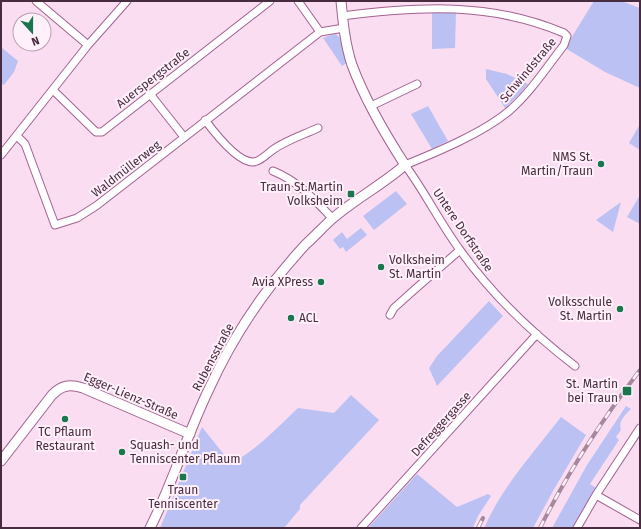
<svg xmlns="http://www.w3.org/2000/svg" width="641" height="529" font-family="'Fira Sans',sans-serif">
	<style>
		.green { fill: #bbc2f3 }
		.lines { fill: none; stroke-linecap: round; stroke-linejoin: round }
		.minor-casing { stroke: #a36190; stroke-width: 9 }
		.tertiary-casing { stroke: #a36190; stroke-width: 11 }
		.minor { stroke: #fff; stroke-width: 7 }
		.tertiary { stroke: #fff; stroke-width: 9 }
		.rail-casing { stroke: #a5889c; stroke-width: 4 }
		.rail { stroke: #fff0fa; stroke-width: 2.5; stroke-dasharray: 8; stroke-linecap: butt }
		.poi-dot { fill: #1a774d; stroke: #fff0fa; stroke-width: 1.5 }
		.labels { text-anchor: middle; stroke-width: 4; stroke-linejoin: round; paint-order: stroke }
		.street-label { font-size: 12px; fill: #472b3f; stroke: #fff0fa }
		.poi-label { font-size: 12px; fill: #472b3f; stroke: #fff0fa; text-anchor: end }
	</style>
	<rect width="100%" height="100%" fill="#fbddf1"/>
	<path class="green" d="M594 1H621L640 8V88L605 72 565 48Z
		M432 12H456L455 48 432 49Z
		M336 34 342 40 347 63 342 66 323 38 331 35Z
		M1 47 18 61 14 72 4 85 1 83Z
		M486 69 507 74 528 84 520 94 505 108 486 79Z
		M428 106 448 141 432 149 411 114Z
		M640 124V150L629 143Z
		M396 191 407 204 374 230 363 216Z
		M640 195V224L627 217Z
		M621 202 613 232 596 220Z
		M361 228 367 235 346 252 343 247 340 249 333 240 342 232 347 239Z
		M489 301 503 316 437 386 429 368 437 356Z
		M351 395 379 420 300 505V509L284 528H160L202 427 226 457 231 461C247 460 285 420 298 408L334 413Z
		M626 406 631 409C625 415 618 421 621 430L616 437 619 440 590 484 596 488 583 509 573 528H552L587 465Z
		M561 417 586 435 553 491 533 528H484C502 487 534 452 561 417Z
		M417 474 457 507 488 494 491 496 478 516 473 528H368Z"/>
	<g class="lines">
		<g class="minor-casing">
			<path id="minor" d="M36 1 88 45
				M298 1 320 32 344 28
				M342 16C420 6 491 2 564 33L567 36 564 45C547 67 530 93 509 111 483 133 437 152 405 165 425 192 440 223 460 250 492 295 531 332 575 366
				M53 90 96 132H102L270 1
				M150 94 184 137
				M371 106 417 84
				M205 120C214 132 237 162 253 162 260 162 268 153 274 149 287 140 303 135 318 128
				M17 136 25 144 55 225 77 218 96 206 320 32
				M1 155 88 45 127 1
				M273 171C298 181 315 200 333 219
				M390 315 394 308 414 290 460 250
				M596 495 640 520
				M361 528 537 334
				M577 528 596 495 640 428"/>
		</g>
		<g class="tertiary-casing">
			<path id="tertiary" d="M1 461 52 395C62 385 69 384 83 388L190 434
				M150 528C173 483 187 434 209 389 233 336 266 287 306 244 315 236 323 227 332 219 355 199 382 185 405 165 385 134 365 100 352 65 345 44 343 22 341 1"/>
		</g>
		<use href="#minor" class="minor"/>
		<use href="#tertiary" class="tertiary"/>
		<g class="rail-casing">
			<path id="rail" d="M478 528 483 518
				M540 528C568 472 602 420 640 370"/>
		</g>
		<use href="#rail" class="rail"/>
	</g>
	<g class="poi-dot">
		<circle cx="601" cy="164" r="4"/>
		<rect x="347" y="190" width="8" height="8" rx="2"/>
		<circle cx="381" cy="267" r="4"/>
		<circle cx="321" cy="282" r="4"/>
		<circle cx="620" cy="309" r="4"/>
		<circle cx="291" cy="318" r="4"/>
		<rect x="622" y="386" width="10" height="10" rx="2"/>
		<circle cx="65" cy="419" r="4"/>
		<circle cx="122" cy="452" r="4"/>
		<rect x="179" y="473" width="8" height="8" rx="2"/>
	</g>
	<g class="labels">
		<g class="street-label">
			<text transform="translate(528 70) rotate(-50)" y="4">Schwindstraße</text>
			<text transform="translate(153 78) rotate(-38)" y="4">Auerspergstraße</text>
			<text transform="translate(126 169) rotate(-38)" y="4">Waldmüllerweg</text>
			<text transform="translate(463 230) rotate(56)" y="4">Untere Dorfstraße</text>
			<text transform="translate(213 357) rotate(-62)" y="4">Rubensstraße</text>
			<text transform="translate(131 396) rotate(23)" y="4">Egger-Lienz-Straße</text>
			<text transform="translate(441 424) rotate(-48)" y="4">Defreggergasse</text>
		</g>
		<g class="poi-label">
			<text x="593" y="161">NMS St.<tspan x="593" dy="14">Martin/Traun</tspan></text>
			<text x="343" y="191">Traun St.Martin<tspan x="343" dy="14">Volksheim</tspan></text>
			<text x="389" y="264" text-anchor="start">Volksheim<tspan x="389" dy="14">St. Martin</tspan></text>
			<text x="313" y="286">Avia XPress</text>
			<text x="612" y="306">Volksschule<tspan x="612" dy="14">St. Martin</tspan></text>
			<text x="299" y="322" text-anchor="start">ACL</text>
			<text x="618" y="388">St. Martin<tspan x="618" dy="14">bei Traun</tspan></text>
			<text x="65" y="436" text-anchor="middle">TC Pflaum<tspan x="65" dy="14">Restaurant</tspan></text>
			<text x="130" y="449" text-anchor="start">Squash- und<tspan x="130" dy="14">Tenniscenter Pflaum</tspan></text>
			<text x="183" y="494" text-anchor="middle">Traun<tspan x="183" dy="14">Tenniscenter</tspan></text>
		</g>
	</g>
	<rect width="641" height="529" fill="none" stroke="#472b3f" stroke-width="4"/>
	<g transform="translate(32 32) rotate(159)"><circle r="19" fill="#fff0fa" stroke="#b5a1af"/>
	<path d="M0-3L7 15L0 10L-7 15Z" fill="#1a774d"/>
	<text y="-6" font-size="11" font-weight="bold" text-anchor="middle" fill="#472b3f">N</text>
	</g>
</svg>
